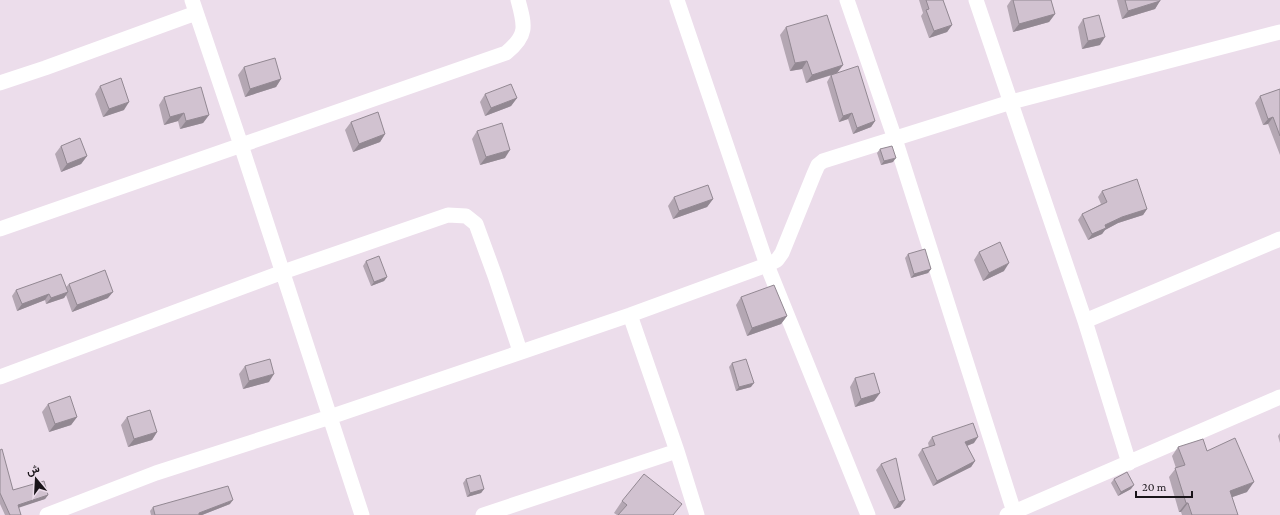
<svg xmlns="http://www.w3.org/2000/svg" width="1280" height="515" font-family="'Crimson Pro',Vazirmatn,serif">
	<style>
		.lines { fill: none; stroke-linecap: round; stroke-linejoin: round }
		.minor { stroke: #fff; stroke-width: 15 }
		.wall { fill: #b4a7b3 }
		.shaded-wall { fill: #928892 }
		.building { fill: #d1c2d0; stroke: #928892 }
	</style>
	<rect width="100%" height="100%" fill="#ecddeb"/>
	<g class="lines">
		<path class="minor" d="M192 0 241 145 362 515
			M677 0 767 265 868 515
			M847 0 895 139 1015 515
			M976 0 1085 321 1129 463
			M0 83 45 68 196 13
			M0 229 506 53C528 35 525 26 518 0
			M630 315 677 451 697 515
			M1085 321 1280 239
			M0 377 283 272 448 215 466 216 476 224 495 276 520 351
			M47 515 156 473 330 417 630 315 767 265 777 260 782 253 814 174 818 165 823 161 1011 102 1280 32
			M483 515 677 451
			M1007 515 1280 397"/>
	</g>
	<path class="wall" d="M919 0H943L952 25 947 32 929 38 921 16 923 13Z
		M1011 0H1051L1055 14 1049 22 1013 32 1007 6Z
		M1117 0H1160L1155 9 1122 19Z
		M1083 19 1100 45 1082 49 1078 27Z
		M786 27 843 65 837 73 875 121 871 127 853 134 848 119 839 122 827 82 831 75H832L806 83 802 69 790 71 780 35Z
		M244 67 281 79 276 87 245 97 238 75Z
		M100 86 124 110 103 117 95 94Z
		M1280 89V155L1268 124 1263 125 1255 103 1260 96Z
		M485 94 517 98 511 106 485 116 480 102Z
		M164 97 209 115 203 123 180 129 178 121 164 125 159 105Z
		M351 122 385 134 380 142 353 152 345 130Z
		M477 131 505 158 480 165 472 139Z
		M61 146 87 156 81 164 61 172 55 154Z
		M880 149 893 162 881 165 877 153Z
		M1102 191 1147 209 1143 215 1118 223 1105 230 1102 234 1088 240 1078 220 1082 214 1101 204 1098 197Z
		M674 197 713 199 707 207 673 219 668 206Z
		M979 252 1004 271 983 281 974 260Z
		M908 254 931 269 928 273 911 278 905 258Z
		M366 261 387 277 384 281 371 286 363 266Z
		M69 284 108 298 72 312 66 295 64 298 46 304 45 300 17 311 12 296 16 290 66 287Z
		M741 297 787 316 781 324 747 336 736 305Z
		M732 363 751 387 736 391 729 367Z
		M245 366 269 382 243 389 239 374Z
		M855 378 880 393 874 401 855 407 850 387Z
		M48 404 77 417 71 425 49 432 42 412Z
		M127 417 157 432 152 440 128 447 121 425Z
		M1280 433V443L1278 436Z
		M932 437 974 443 967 446 975 461 971 467 933 486 918 455 922 449 929 447 928 443Z
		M1178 447 1207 451 1247 492 1232 497 1238 515H1182L1181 512H1179L1169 477 1176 468 1172 456Z
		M0 450 13 490 48 495 45 499 18 507 21 515H5L0 504Z
		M881 464 905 500 900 507 894 509 876 470Z
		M466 479 484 489 481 493 467 497 463 483Z
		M1114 479 1131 489 1118 496 1111 483Z
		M622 501 674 515H617L614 513Z
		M230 504 202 515H151L150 511 153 507Z"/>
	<path class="shaded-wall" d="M1160 1 1155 9 1122 19 1128 11Z
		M1055 14 1049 22 1013 32 1019 24Z
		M952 25 947 32 929 38 934 31Z
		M1105 37 1100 45 1082 49 1088 41Z
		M807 61 802 69 790 71 795 63Z
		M843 65 837 73 806 83 812 75Z
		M281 79 276 87 245 97 250 89Z
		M517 98 511 106 485 116 491 108Z
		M129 102 124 110 103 117 109 109Z
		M184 113 178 121 164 125 170 117Z
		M852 113 848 119 839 122 843 116Z
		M209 115 203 123 180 129 186 121Z
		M1273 117 1268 124 1263 125 1268 119Z
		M875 121 871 127 853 134 857 128Z
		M385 134 380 142 353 152 359 144Z
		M510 150 505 158 480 165 486 157Z
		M87 156 81 164 61 172 67 164Z
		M896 158 893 162 881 165 884 161Z
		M713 199 707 207 673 219 679 211Z
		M1147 209 1143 215 1118 223 1105 230 1102 234 1088 240 1092 234 1105 225 1122 217Z
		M1009 263 1004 271 983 281 989 273Z
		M931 269 928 273 911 278 914 274Z
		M387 277 384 281 371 286 374 282Z
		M68 292 64 298 46 304 51 298Z
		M113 292 108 298 72 312 77 305Z
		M49 294 45 300 17 311 22 304Z
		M787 316 781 324 747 336 752 328Z
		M274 374 269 382 243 389 249 381Z
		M754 383 751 387 736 391 739 387Z
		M880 393 874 401 855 407 861 399Z
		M77 417 71 425 49 432 55 424Z
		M157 432 152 440 128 447 134 439Z
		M978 437 974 443 961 448 965 442Z
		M975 461 971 467 933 486 937 481Z
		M1254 482 1247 492 1224 500 1230 491Z
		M1134 485 1131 489 1118 496 1121 492Z
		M484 489 481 493 467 497 470 493Z
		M48 495 45 499 15 509 18 505Z
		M233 500 230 504 202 515H197L199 513Z
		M905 500 900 507 894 509 899 502Z
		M1186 503H1188L1181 512H1179Z"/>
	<path class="building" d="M926 0H943L952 25 934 31 926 10 929 9Z
		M1013 0H1051L1055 14 1019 24Z
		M1125 0H1160V1L1128 11Z
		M827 15 843 65 812 75 807 61 795 63 786 27Z
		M1099 15 1105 37 1088 41 1083 19Z
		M275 58 281 79 250 89 244 67Z
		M858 66 875 121 857 128 852 113 843 116 831 75Z
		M121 78 129 102 109 109 100 86Z
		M511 84 517 98 491 108 485 94Z
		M201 87 209 115 186 121 184 113 170 117 164 97Z
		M1280 89V136L1273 117 1268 119 1260 96Z
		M378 112 385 134 359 144 351 122Z
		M502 123 510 150 486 157 477 131Z
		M80 138 87 156 67 164 61 146Z
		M892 146 896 158 884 161 880 149Z
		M1137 179 1147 209 1122 217 1105 225 1106 228 1092 234 1082 214 1107 202 1102 191Z
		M708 185 713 199 679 211 674 197Z
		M1000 242 1009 263 989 273 979 252Z
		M925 249 931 269 914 274 908 254Z
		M379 256 387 277 374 282 366 261Z
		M105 270 113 292 77 305 69 284Z
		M61 274 68 292 51 298 49 294 22 304 16 290Z
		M774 285 787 316 752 328 741 297Z
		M270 359 274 374 249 381 245 366Z
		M746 359 754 383 739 387 732 363Z
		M874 373 880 393 861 399 855 378Z
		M70 396 77 417 55 424 48 404Z
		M150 410 157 432 134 439 127 417Z
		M973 423 978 437 965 442 975 461 937 481 922 449 935 445 932 437Z
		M1235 438 1254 482 1230 491 1238 515H1192L1188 503H1186L1175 468 1185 465 1178 447 1203 439 1207 451Z
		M2 449 13 490 44 481 48 495 18 505 21 515H10L0 493V450Z
		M896 458 905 500 899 502 881 464Z
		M1127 472 1134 485 1121 492 1114 479Z
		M644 474 682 504 673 515H618L627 505 622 501Z
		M480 475 484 489 470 493 466 479Z
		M228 486 233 500 199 513V515H155L153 507Z"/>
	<g transform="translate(36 479) rotate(342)" stroke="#ecddeb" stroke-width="3" paint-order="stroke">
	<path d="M0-3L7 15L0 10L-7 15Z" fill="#191419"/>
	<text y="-6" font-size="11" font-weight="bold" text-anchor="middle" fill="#191419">ش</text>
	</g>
	<path d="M1136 491v6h56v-6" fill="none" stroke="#191419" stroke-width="2"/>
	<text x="1142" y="491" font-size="12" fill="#191419" stroke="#ecddeb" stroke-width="3" paint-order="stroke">20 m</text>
</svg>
